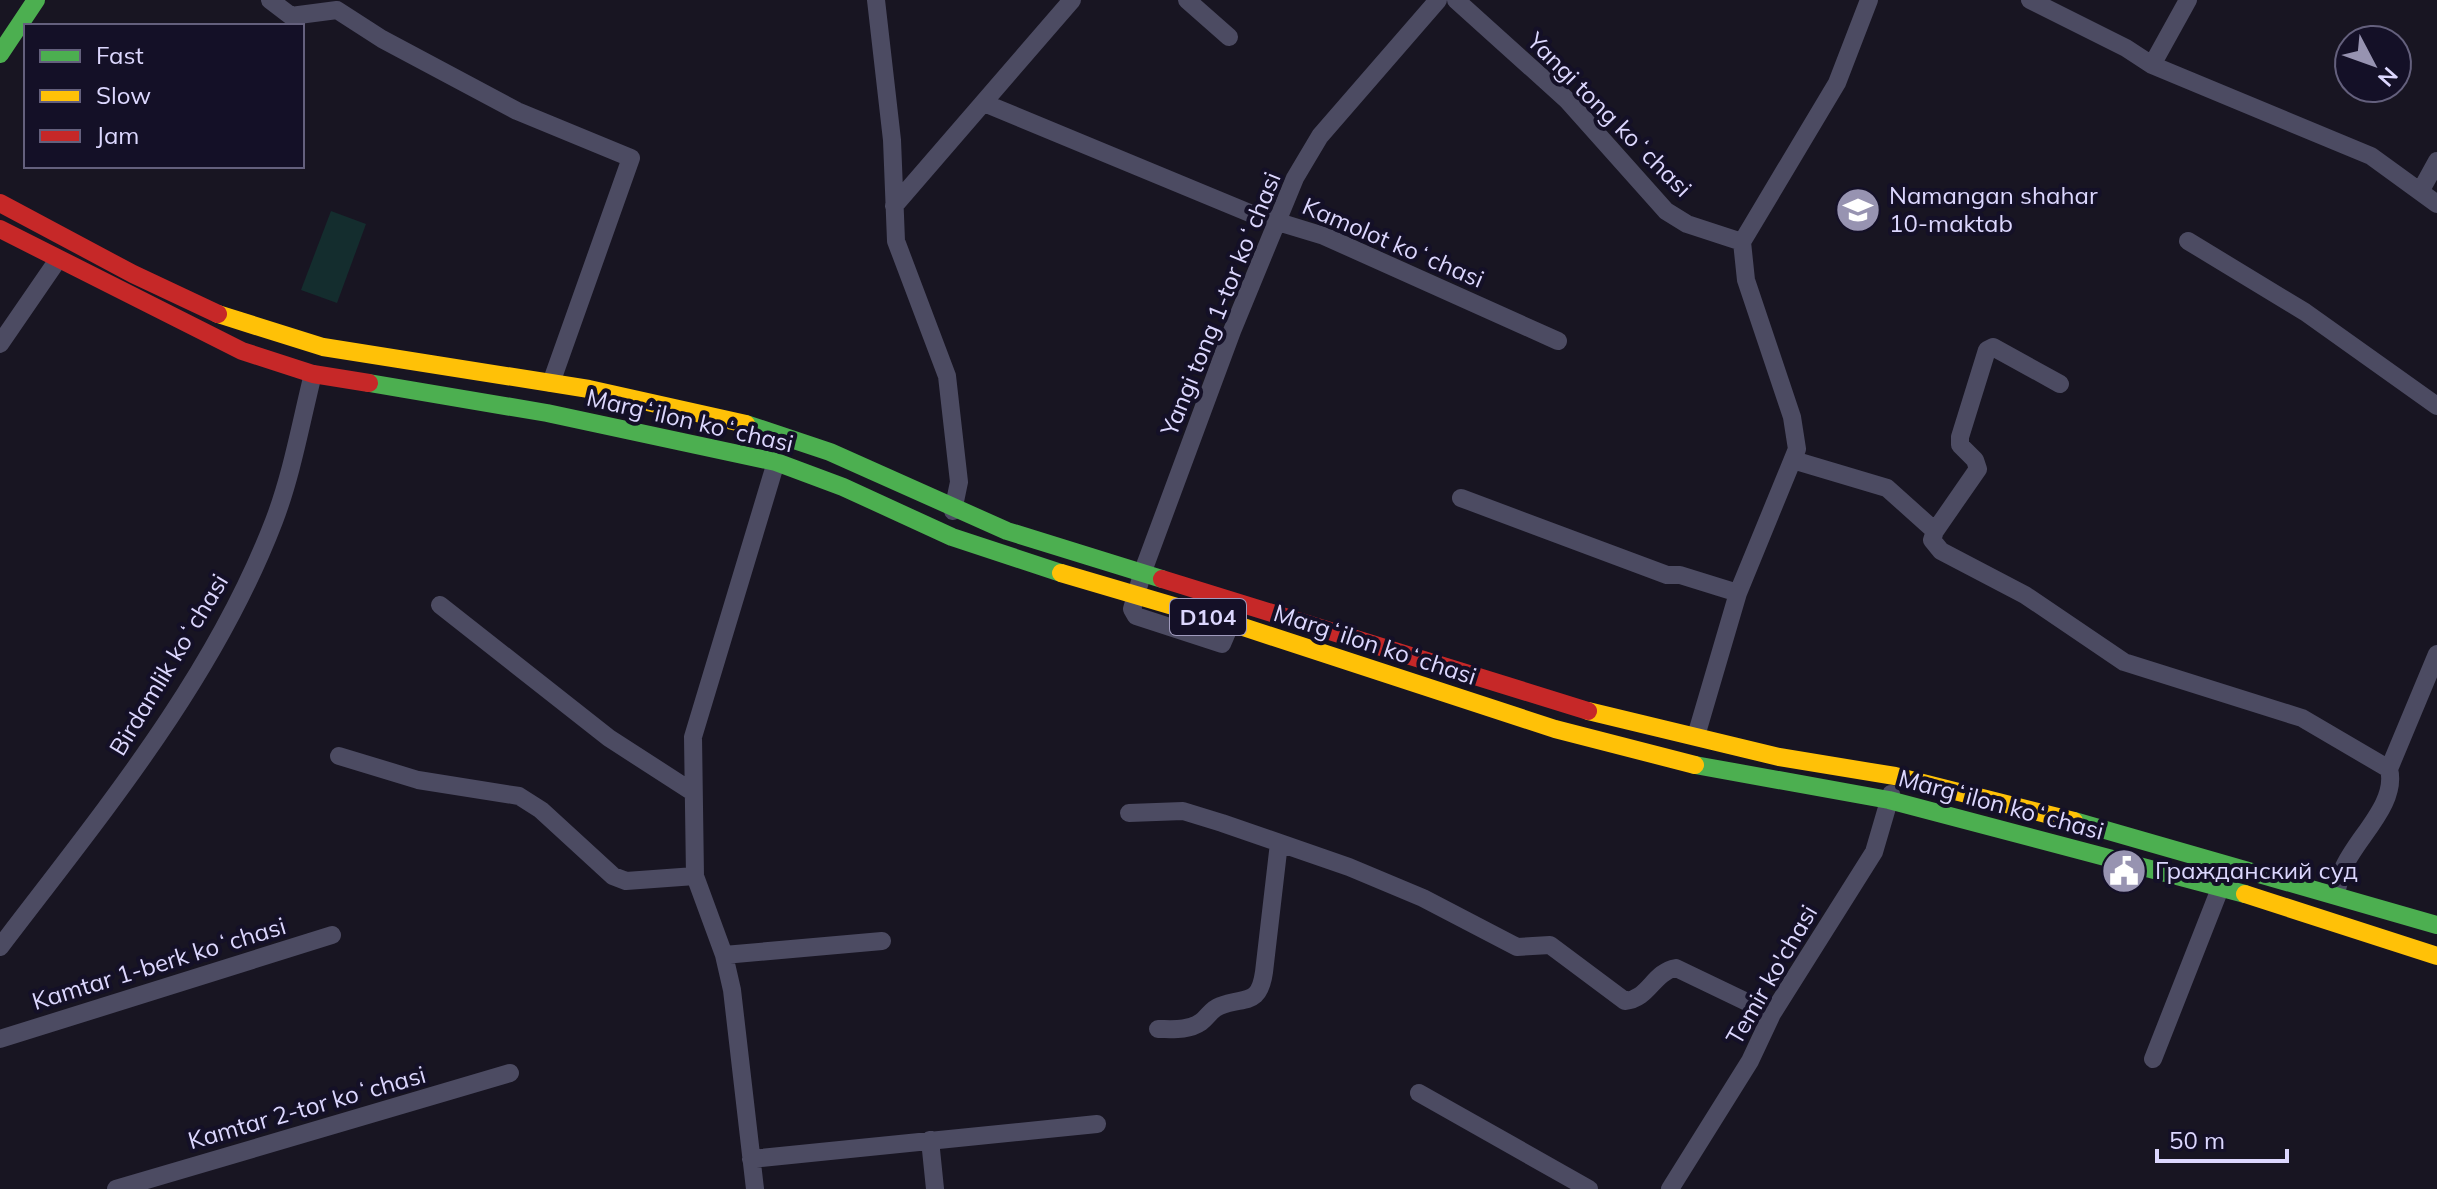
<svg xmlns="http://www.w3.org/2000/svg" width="2437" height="1189" font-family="Mulish,sans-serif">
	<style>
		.pitch { fill: #142d2e }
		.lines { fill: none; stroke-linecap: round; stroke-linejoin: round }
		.street { stroke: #4c4b62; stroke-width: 18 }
		.fast { stroke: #4caf50; stroke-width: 18 }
		.slow { stroke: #ffc107; stroke-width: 18 }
		.jam { stroke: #c62828; stroke-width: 18 }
		.labels { text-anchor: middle; stroke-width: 8; stroke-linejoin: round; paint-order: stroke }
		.shield { fill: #141027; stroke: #a09bbe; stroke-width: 2 }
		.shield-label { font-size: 22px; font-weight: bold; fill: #dcd7fe }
		.street-label { font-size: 24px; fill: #dcd7fe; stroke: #141027 }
		.poi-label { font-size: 24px; fill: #dcd7fe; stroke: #141027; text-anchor: start }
	</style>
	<rect width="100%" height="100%" fill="#181522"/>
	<path class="pitch" d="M331 211 366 224 337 303 301 290Z"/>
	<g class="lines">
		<path class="street" d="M270 0 291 16 337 10 382 39 517 111 631 158 551 383
			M876 0 892 140 896 241 947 376 959 482 953 511
			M1187 0 1229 37
			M1456 0 1567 100 1666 211 1687 224 1742 242
			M2030 0 2126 48 2152 65 2371 156 2437 204
			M2152 65 2188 0
			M984 103 1252 214 1324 236 1558 341
			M2421 190 2437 161
			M894 206 1072 0
			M2188 241 2305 312 2437 406
			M0 344 57 261
			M1793 460 1887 488 1935 531 1932 540 1941 551 2025 595 2124 662 2302 718 2389 769
			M1461 498 1667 575H1680L1738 593
			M1935 531 1978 469 1975 460 1960 445V437L1987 350 1993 347 2060 384
			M440 605 609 738 691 791
			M1231 623 1222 644 1136 616 1132 609 1143 571 1232 331 1295 178 1320 136 1438 0
			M1696 736 1738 593 1797 449 1792 417 1746 280 1742 242 1837 83 1869 0
			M339 756 418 780 519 796 541 810 613 876 626 881 695 876
			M1129 813 1183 811 1222 823 1349 867 1423 898 1517 947 1550 945 1625 1001C1649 999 1653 972 1676 968L1772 1014
			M2336 893C2338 885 2340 877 2343 869 2355 839 2398 804 2389 769L2437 654
			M0 947C102 813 213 680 274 521 292 474 301 422 313 374
			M724 955 882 941
			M1158 1029C1172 1029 1188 1031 1201 1022 1208 1017 1211 1009 1220 1006 1245 996 1259 1007 1264 972L1279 843
			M0 1039 332 935
			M2153 1059 2221 886
			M1419 1093 1589 1189
			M930 1140 935 1189
			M751 1159 1097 1124
			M116 1189 510 1073
			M755 1189 732 990 724 955 695 876 693 737 776 462
			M1670 1189 1750 1061 1772 1014 1874 852 1891 794"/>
		<path class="fast" d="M0 54 36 0
			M369 383 547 413 776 462 843 487 952 537 1061 573
			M746 424 830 452 1007 531 1162 579
			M1695 765 1889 800 2245 894
			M2074 821 2437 925"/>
		<path class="slow" d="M218 314 323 347 589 389 746 424
			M1061 573 1231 623 1555 729 1695 765
			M1588 711 1779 757 1895 776 2074 821
			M2245 894 2437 956"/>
		<path class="jam" d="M0 203 133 274 218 314
			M0 229 242 351 313 374 369 383
			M1162 579 1588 711"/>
	</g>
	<defs>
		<g id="school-disc" transform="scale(2.3)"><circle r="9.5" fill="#9793b1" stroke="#141027"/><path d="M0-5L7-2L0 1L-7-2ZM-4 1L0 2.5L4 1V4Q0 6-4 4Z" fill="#fff"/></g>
		<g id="civic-disc" transform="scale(2.3)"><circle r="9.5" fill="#9793b1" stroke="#141027"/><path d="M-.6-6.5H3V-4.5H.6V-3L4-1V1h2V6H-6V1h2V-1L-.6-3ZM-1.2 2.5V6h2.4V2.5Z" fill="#fff"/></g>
	</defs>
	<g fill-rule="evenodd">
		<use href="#school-disc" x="1858" y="210"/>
		<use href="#civic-disc" x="2124" y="871"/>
	</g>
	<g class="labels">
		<rect class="shield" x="1170" y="599" width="76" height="36" rx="6"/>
		<g class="shield-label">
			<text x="1208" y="625">D104</text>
		</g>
		<g class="street-label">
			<text transform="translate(1609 115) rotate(45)" y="8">Yangi tong koʻchasi</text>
			<text transform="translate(1393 243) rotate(23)" y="8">Kamolot koʻchasi</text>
			<text transform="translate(1221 304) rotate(-68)" y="8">Yangi tong 1-tor koʻchasi</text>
			<text transform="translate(690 421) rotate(13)" y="8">Margʻilon koʻchasi</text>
			<text transform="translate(1375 645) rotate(18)" y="8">Margʻilon koʻchasi</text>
			<text transform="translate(169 665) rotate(-59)" y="8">Birdamlik koʻchasi</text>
			<text transform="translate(2001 805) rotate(15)" y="8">Margʻilon koʻchasi</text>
			<text transform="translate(159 964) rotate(-17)" y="8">Kamtar 1-berk koʻchasi</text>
			<text transform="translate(1772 975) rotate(-60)" y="8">Temir ko'chasi</text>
			<text transform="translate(307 1108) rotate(-16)" y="8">Kamtar 2-tor koʻchasi</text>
		</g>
		<g class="poi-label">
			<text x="1889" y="204">Namangan shahar<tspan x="1889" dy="28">10-maktab</tspan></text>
			<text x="2155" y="879">Гражданский суд</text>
		</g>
	</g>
	<rect x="24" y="24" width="280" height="144" fill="#141027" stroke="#64607d" stroke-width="2"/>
	<rect x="40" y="50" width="40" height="12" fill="#4caf50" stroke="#64607d" stroke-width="2"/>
	<text x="96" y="64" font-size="24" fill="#dcd7fe">Fast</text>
	<rect x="40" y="90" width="40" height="12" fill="#ffc107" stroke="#64607d" stroke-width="2"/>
	<text x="96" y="104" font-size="24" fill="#dcd7fe">Slow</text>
	<rect x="40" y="130" width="40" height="12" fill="#c62828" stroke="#64607d" stroke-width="2"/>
	<text x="96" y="144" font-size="24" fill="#dcd7fe">Jam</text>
	<g transform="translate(2373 64) rotate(131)"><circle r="38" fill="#141027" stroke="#64607d" stroke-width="2"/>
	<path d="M0-6L14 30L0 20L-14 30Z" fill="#9793b1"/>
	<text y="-12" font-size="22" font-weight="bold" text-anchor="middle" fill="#dcd7fe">N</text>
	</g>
	<path d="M2157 1149v12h130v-12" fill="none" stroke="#dcd7fe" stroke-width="4"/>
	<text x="2169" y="1149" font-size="24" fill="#dcd7fe" stroke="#141027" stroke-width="6" paint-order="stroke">50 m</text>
</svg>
